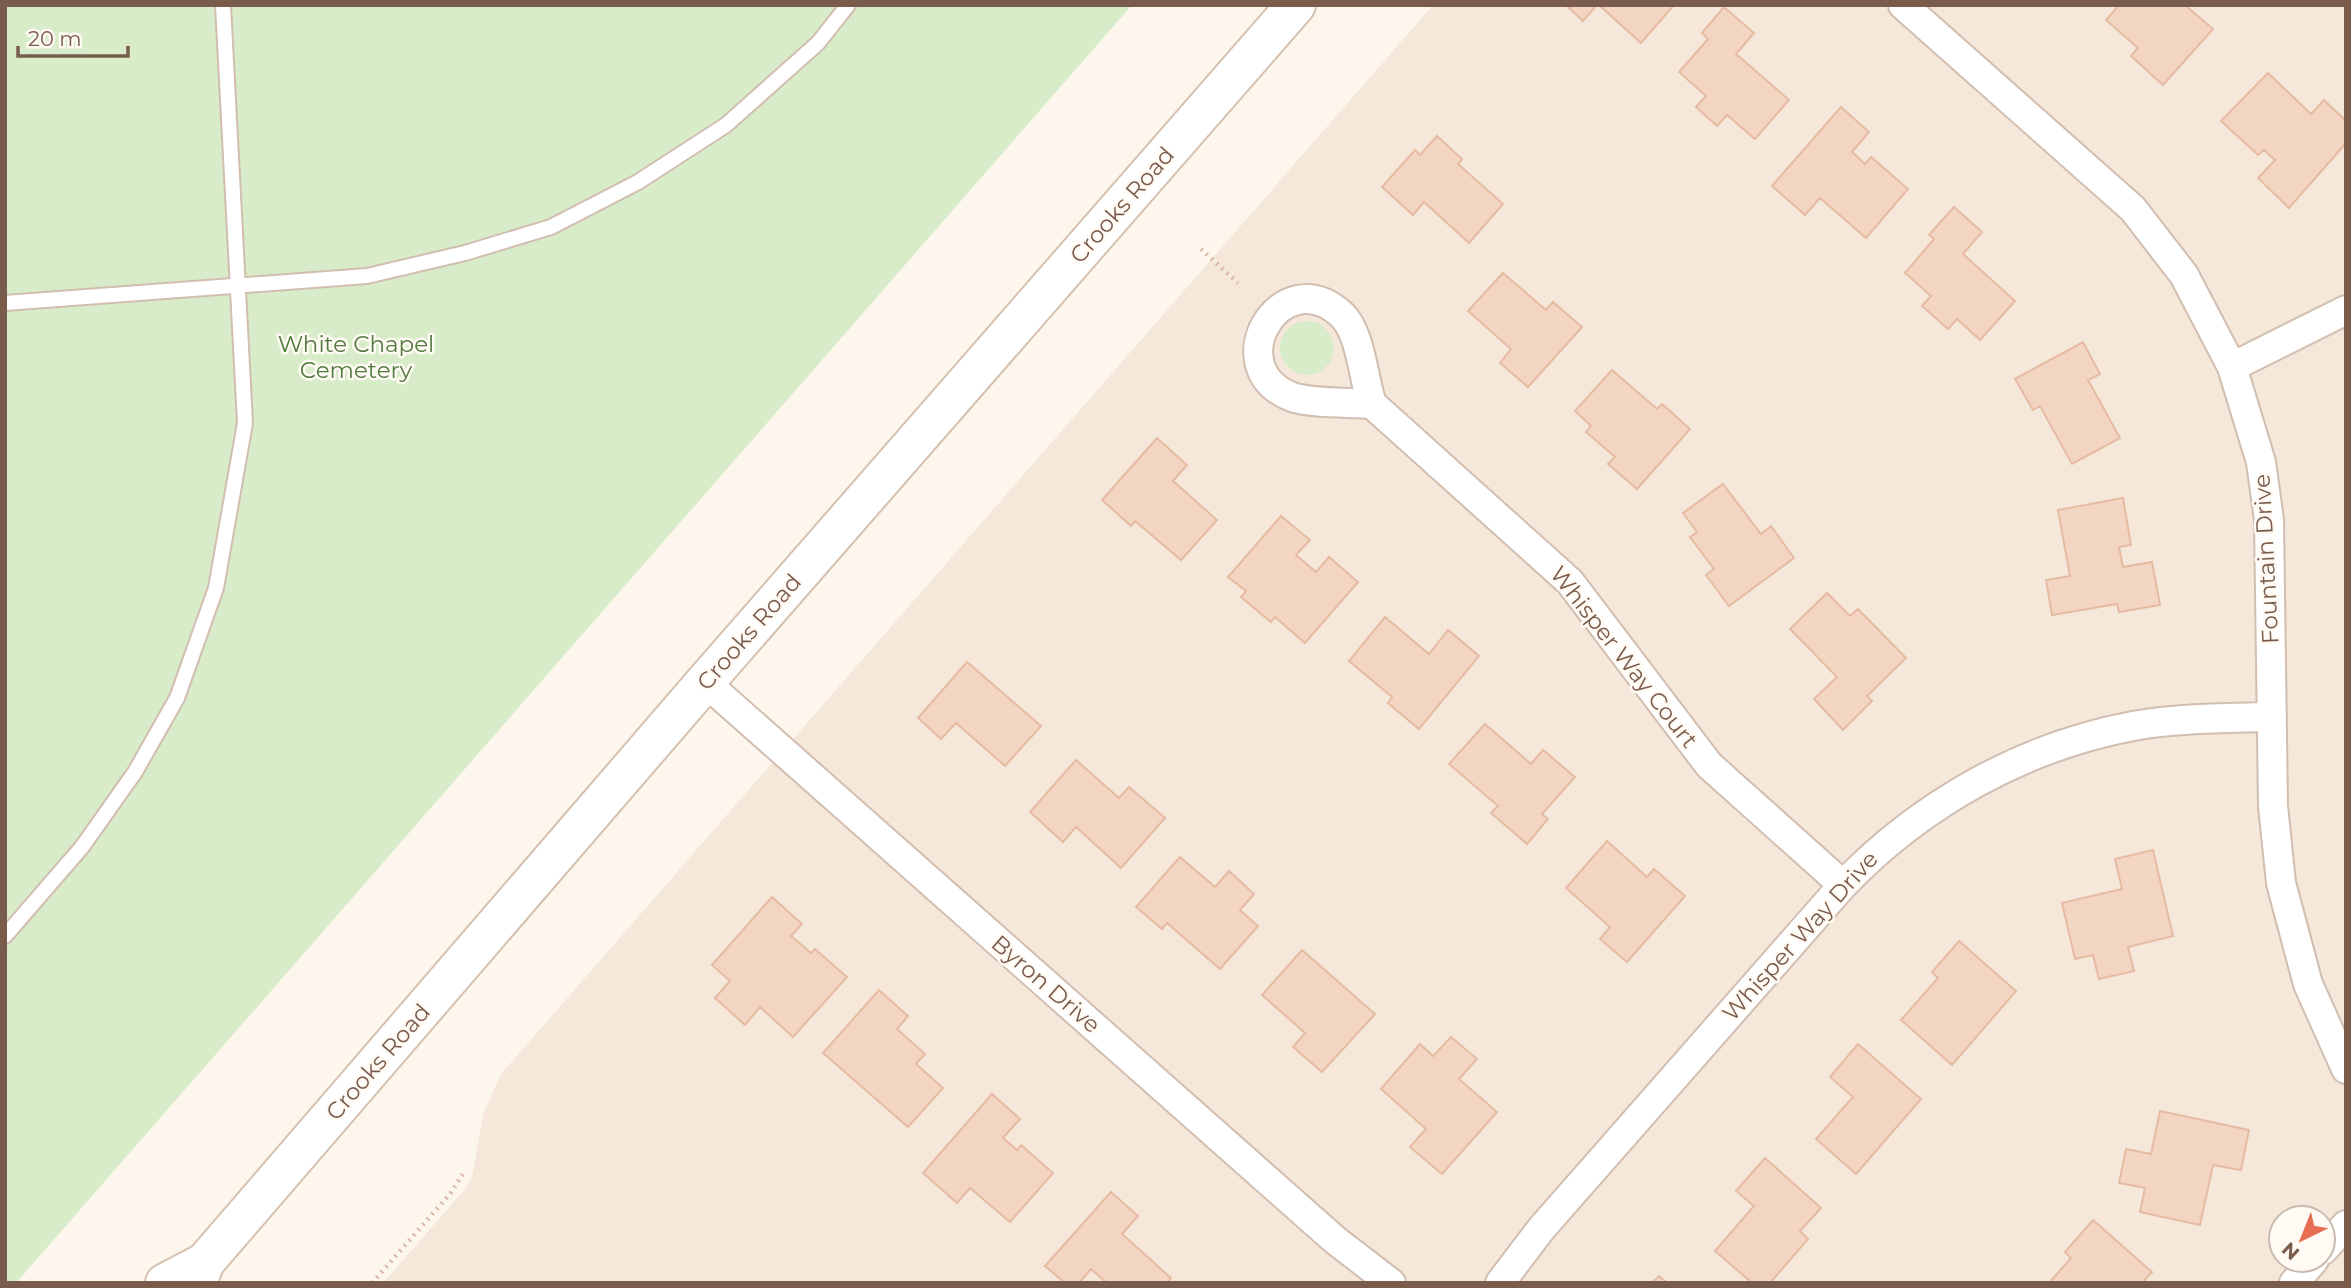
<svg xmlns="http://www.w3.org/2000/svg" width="2351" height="1288" font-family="Montserrat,sans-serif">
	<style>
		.residential { fill: #f5e8da; fill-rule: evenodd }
		.green { fill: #d8ecc9 }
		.building { fill: #f3d5c3; stroke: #e6bba3; stroke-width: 2 }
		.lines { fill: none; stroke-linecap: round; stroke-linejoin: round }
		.lane-casing { stroke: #d1beb0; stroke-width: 18 }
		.street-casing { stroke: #d1beb0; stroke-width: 32 }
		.secondary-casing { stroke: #d6c0b0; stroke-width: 42 }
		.path { stroke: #d9b8a5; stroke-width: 4.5; stroke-dasharray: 2 5; stroke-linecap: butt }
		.lane { stroke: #fff; stroke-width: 14 }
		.street { stroke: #fff; stroke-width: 28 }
		.secondary { stroke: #fff; stroke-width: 38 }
		.labels { text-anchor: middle; stroke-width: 5; stroke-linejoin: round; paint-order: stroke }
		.street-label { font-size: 23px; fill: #7a5c4d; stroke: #fffaf3 }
		.park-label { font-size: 23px; fill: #537a41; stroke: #fffaf3 }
	</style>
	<rect width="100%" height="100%" fill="#fdf6ec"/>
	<path class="residential" d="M1433 5H2346V1283H383L465 1189 472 1176 484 1112 501 1074ZM2281 1218H2323V1260H2281Z"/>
	<path class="green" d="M5 5H1132L16 1283H5Z
		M1280 348a27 27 0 1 1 54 0a27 27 0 1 1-54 0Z"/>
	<path class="building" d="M1566 5H1597L1583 21Z
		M1599 5H1674L1641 43Z
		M2119 5H2185L2213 29 2163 85 2131 56 2138 48 2106 20Z
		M1724 7 1754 33 1736 54 1789 100 1755 139 1727 115 1717 126 1696 107 1706 96 1679 72 1708 39 1702 33Z
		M2268 73 2311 114 2324 100 2346 121V143L2289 208 2258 178 2275 160 2264 150 2258 155 2221 121Z
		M1841 107 1869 132 1852 152 1865 164 1871 157 1908 189 1866 238 1820 198 1805 215 1772 186Z
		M1437 136 1462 159 1458 164 1503 204 1469 243 1424 202 1413 215 1382 187 1415 150 1420 155Z
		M1954 207 1982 232 1963 254 2015 301 1980 340 1957 319 1948 329 1922 306 1931 296 1905 273 1934 239 1929 235Z
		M1503 273 1546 310 1553 302 1582 327 1528 387 1500 363 1511 349 1468 311Z
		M2083 342 2100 374 2088 380 2120 438 2072 464 2040 406 2033 410 2015 379Z
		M1612 370 1657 409 1662 404 1690 429 1637 489 1608 464 1615 457 1586 432 1591 426 1575 411Z
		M1157 438 1187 465 1173 481 1217 520 1181 560 1135 521 1131 526 1102 500Z
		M1723 484 1761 534 1771 526 1794 558 1729 606 1706 575 1714 569 1690 537 1697 532 1683 513Z
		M2123 498 2131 545 2119 547 2123 567 2152 562 2160 605 2119 612 2117 604 2052 615 2046 580 2070 576 2058 510Z
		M1281 516 1310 540 1296 555 1316 572 1329 557 1358 582 1305 643 1275 617 1271 622 1241 597 1246 591 1228 577Z
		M1827 593 1850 616 1858 609 1906 658 1867 696 1872 701 1843 730 1814 699 1837 677 1790 629Z
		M1385 617 1429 654 1448 630 1479 656 1419 729 1388 703 1392 697 1349 661Z
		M967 662 1041 726 1005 766 956 723 941 739 918 718Z
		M1485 724 1531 764 1543 750 1575 777 1542 814 1548 819 1527 844 1491 813 1498 806 1449 764Z
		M1076 760 1119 798 1129 787 1165 818 1121 868 1076 827 1063 842 1030 812Z
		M1607 841 1647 877 1654 869 1685 896 1627 962 1600 939 1610 927 1566 888Z
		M2153 850 2173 936 2128 947 2134 971 2099 979 2093 955 2075 959 2062 903 2122 889 2115 859Z
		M1180 857 1215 887 1229 871 1254 894 1240 910 1258 926 1220 969 1167 923 1162 929 1136 907Z
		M772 897 802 924 791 936 811 953 815 949 847 977 793 1037 760 1007 745 1025 715 998 730 981 712 965Z
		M1959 941 2016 991 1952 1065 1901 1020 1938 978 1932 972Z
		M1302 950 1375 1014 1322 1072 1293 1047 1305 1033 1262 995Z
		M879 990 908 1016 897 1029 925 1054 916 1064 943 1088 908 1127 823 1053Z
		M1451 1037 1477 1059 1459 1079 1497 1112 1442 1174 1410 1147 1426 1129 1381 1089 1420 1044 1433 1056Z
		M1858 1044 1921 1099 1856 1174 1816 1139 1853 1097 1830 1077Z
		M992 1094 1020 1119 1003 1138 1017 1150 1021 1145 1053 1173 1010 1222 970 1188 957 1203 923 1173Z
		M2160 1111 2249 1130 2241 1170 2213 1165 2200 1225 2140 1212 2145 1188 2119 1183 2126 1149 2151 1154Z
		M1765 1158 1821 1208 1800 1231 1808 1239 1770 1283H1752L1715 1251 1754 1206 1736 1191Z
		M1111 1192 1138 1216 1122 1234 1171 1278 1167 1283H1107L1091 1269 1079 1283H1065L1045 1266Z
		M2093 1220 2152 1272 2142 1283H2049L2071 1258 2065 1252Z
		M1659 1276 1667 1283H1652Z"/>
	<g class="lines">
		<g class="lane-casing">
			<path id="lane" d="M5 303 367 276 465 253 551 227 638 182 726 125 818 43 848 5
				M5 936 82 847 135 772 177 698 216 588 245 423 223 5"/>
		</g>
		<g class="street-casing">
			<path id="street" d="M1903 5 2133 209 2184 275 2232 367 2261 462 2269 520 2273 806 2281 883 2308 984 2346 1069
				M2232 367 2346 310
				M1372 404C1349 402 1313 404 1292 397 1218 368 1280 260 1341 314 1361 332 1363 378 1372 404L1570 582 1709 765 1843 885
				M705 682 1335 1240 1391 1283
				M2323 1250 2346 1225
				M1500 1283 1541 1229 1843 885C1921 804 2022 747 2133 726 2178 718 2226 718 2272 717
				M2294 1283 2314 1260"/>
		</g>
		<g class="secondary-casing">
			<path id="secondary" d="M165 1283 205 1262
				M197 1283 205 1262 705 682 1296 5"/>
		</g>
		<path class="path" d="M1201 249 1238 283
			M372 1283 450 1194 463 1174"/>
		<use href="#lane" class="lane"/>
		<use href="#street" class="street"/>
		<use href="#secondary" class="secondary"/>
	</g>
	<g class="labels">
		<g class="street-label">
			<text transform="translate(1122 205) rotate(-49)" y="8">Crooks Road</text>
			<text transform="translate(2266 559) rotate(-93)" y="8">Fountain Drive</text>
			<text transform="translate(749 632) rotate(-49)" y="8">Crooks Road</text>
			<text transform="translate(1624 657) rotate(52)" y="8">Whisper Way Court</text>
			<text transform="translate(1800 936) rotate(-48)" y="8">Whisper Way Drive</text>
			<text transform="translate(1046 984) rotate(41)" y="8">Byron Drive</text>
			<text transform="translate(378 1062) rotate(-49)" y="8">Crooks Road</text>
		</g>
		<g class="park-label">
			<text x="356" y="352">White Chapel<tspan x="356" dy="26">Cemetery</tspan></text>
		</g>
	</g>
	<rect width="2351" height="1288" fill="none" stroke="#7a5c4d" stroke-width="14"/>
	<g transform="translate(2302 1239) rotate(223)"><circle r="33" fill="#fffaf3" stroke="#cabbb1" stroke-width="2"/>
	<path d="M0-5L12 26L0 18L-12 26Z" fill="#e76f51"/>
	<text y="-10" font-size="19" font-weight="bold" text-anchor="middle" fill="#7a5c4d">N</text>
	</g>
	<path d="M18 46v10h110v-10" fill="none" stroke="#7a5c4d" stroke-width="3.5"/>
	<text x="28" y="46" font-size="21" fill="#7a5c4d" stroke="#fffaf3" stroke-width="5" paint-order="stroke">20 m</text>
</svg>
